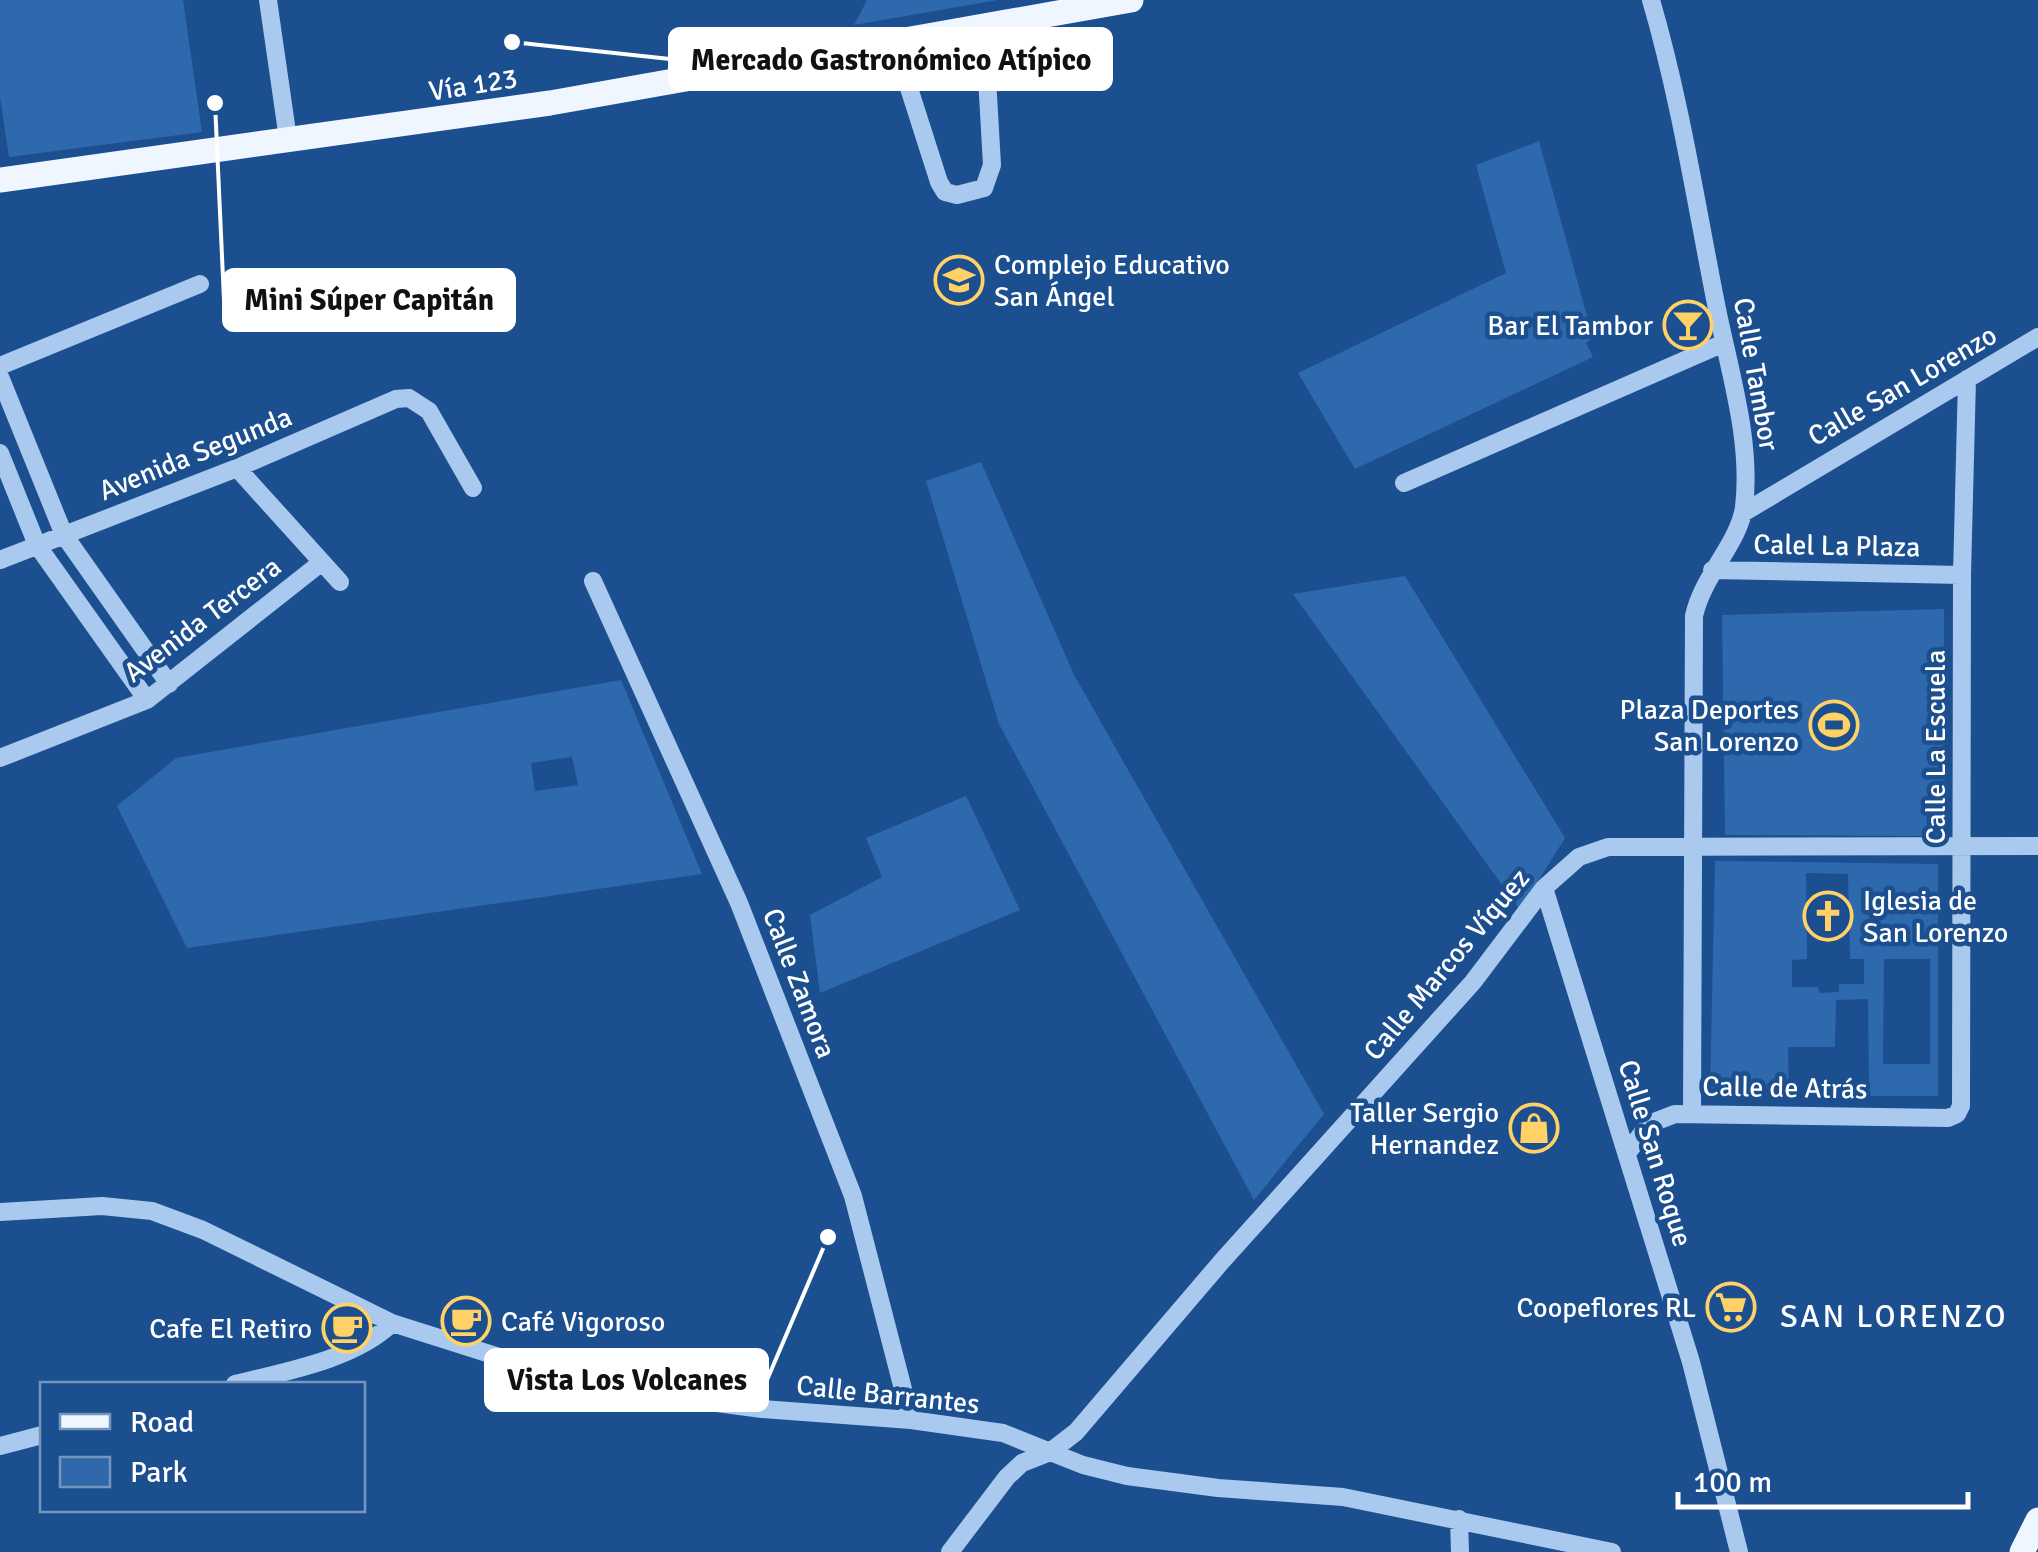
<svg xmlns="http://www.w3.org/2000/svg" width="2038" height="1552" font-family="Signika,sans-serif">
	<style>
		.green { fill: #2e69ad; fill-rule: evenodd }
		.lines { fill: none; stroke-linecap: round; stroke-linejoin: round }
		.minor { stroke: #a9c9ee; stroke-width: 18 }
		.major { stroke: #f0f6ff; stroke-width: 25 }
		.labels { text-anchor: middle; stroke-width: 9; stroke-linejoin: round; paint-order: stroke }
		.street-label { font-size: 28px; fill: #fff; stroke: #1b4f8f }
		.poi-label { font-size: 28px; fill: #fff; stroke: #1b4f8f; text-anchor: end }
		.quarter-label { font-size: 32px; letter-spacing: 2.5px; fill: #fff; stroke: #1b4f8f }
		.leader { fill: none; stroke: #fff; stroke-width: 4 }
		.callout-dot { fill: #fff; stroke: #1b4f8f; stroke-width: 4 }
		.callout { fill: #fff; stroke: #fff; stroke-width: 4 }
		.callout-label { font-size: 30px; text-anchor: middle; font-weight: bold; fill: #111 }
	</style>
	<rect width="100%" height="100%" fill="#1b4f8f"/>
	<path class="green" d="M0 0H183L202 132 9 157 0 97Z
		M867 0H998L854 25Z
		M1539 141 1593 338 1586 343 1593 357 1355 469 1298 373 1506 273 1476 165Z
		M981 462 1074 675 1324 1114 1254 1200 999 724 926 481Z
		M1405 576 1565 838 1520 910 1293 594Z
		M1944 609 1945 836 1725 835 1722 615Z
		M621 680 702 874 187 948 117 806 176 758ZM572 757 578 785 535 791 531 763Z
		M966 796 1020 910 820 993 810 915 882 877 866 838Z
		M1715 861 1938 864V1096H1869L1868 999 1836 1000 1835 1047H1788L1789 1095 1710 1094ZM1806 873 1848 874 1850 959H1864V984H1839V992L1819 993 1818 987H1792V960L1807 959ZM1884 959H1930V1064H1883Z"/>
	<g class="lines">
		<path class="minor" d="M268 0 288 139
			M1651 0C1680 99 1696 203 1716 304 1729 370 1752 440 1744 507 1739 543 1703 575 1694 616L1692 1113
			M894 41 939 182 945 192 957 195 984 188 992 165 984 25
			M0 366 200 284
			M0 377 64 535 169 684
			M0 453 37 545 147 700
			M237 468 340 582
			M1404 483 1724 343
			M1743 513 2038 337
			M0 560 237 468 396 399 409 398 429 411 473 488
			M1712 570 1962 575
			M593 581 739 903 853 1196 911 1420
			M0 758 147 700 322 562
			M1544 888 1691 1362 1739 1552
			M1628 1152 1649 1124 1675 1114 1948 1118 1957 1114 1961 1106 1962 575 1967 379
			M0 1212 102 1206 152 1211 203 1230 392 1323 556 1375 635 1392 762 1409 911 1420 1003 1433 1083 1465 1127 1476 1218 1488 1343 1497 1612 1552
			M235 1384C284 1372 356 1359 392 1323
			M0 1446 42 1435
			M1459 1519 1460 1552
			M950 1552 1007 1477 1022 1463 1050 1452 1076 1432 1222 1261 1473 982 1544 888 1579 857 1608 847 2038 846"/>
		<path class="major" d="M0 180 550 103 1131 0
			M2022 1552 2038 1520"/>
	</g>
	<defs>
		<g id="school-ring" transform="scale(2.5)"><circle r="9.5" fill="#1b4f8f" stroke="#ffd166" stroke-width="1.5"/><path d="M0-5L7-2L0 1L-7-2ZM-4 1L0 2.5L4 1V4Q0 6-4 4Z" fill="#ffd166"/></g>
		<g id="bar-ring" transform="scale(2.5)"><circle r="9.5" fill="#1b4f8f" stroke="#ffd166" stroke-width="1.5"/><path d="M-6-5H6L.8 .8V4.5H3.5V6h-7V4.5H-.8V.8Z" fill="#ffd166"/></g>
		<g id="stadium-ring" transform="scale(2.5)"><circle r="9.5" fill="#1b4f8f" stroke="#ffd166" stroke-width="1.5"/><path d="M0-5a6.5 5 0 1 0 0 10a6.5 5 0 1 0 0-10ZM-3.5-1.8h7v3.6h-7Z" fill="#ffd166"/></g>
		<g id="church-ring" transform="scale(2.5)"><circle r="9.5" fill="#1b4f8f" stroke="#ffd166" stroke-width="1.5"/><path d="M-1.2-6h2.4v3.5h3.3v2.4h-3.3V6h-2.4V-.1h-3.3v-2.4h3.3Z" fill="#ffd166"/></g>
		<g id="shop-ring" transform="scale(2.5)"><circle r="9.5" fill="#1b4f8f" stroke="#ffd166" stroke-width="1.5"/><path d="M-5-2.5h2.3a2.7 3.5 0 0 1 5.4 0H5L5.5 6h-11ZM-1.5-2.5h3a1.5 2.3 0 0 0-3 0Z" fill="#ffd166"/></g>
		<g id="supermarket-ring" transform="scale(2.5)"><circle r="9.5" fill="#1b4f8f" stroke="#ffd166" stroke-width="1.5"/><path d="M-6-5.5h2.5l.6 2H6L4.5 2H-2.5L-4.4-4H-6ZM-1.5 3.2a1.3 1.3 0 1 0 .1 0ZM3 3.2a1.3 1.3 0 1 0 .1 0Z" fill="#ffd166"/></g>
		<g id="cafe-ring" transform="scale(2.5)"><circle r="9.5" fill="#1b4f8f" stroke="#ffd166" stroke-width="1.5"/><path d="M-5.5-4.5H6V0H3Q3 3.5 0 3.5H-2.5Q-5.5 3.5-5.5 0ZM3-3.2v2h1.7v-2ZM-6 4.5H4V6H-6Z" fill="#ffd166"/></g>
	</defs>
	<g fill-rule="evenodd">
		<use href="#school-ring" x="959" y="280"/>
		<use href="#bar-ring" x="1688" y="325"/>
		<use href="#stadium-ring" x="1834" y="725"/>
		<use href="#church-ring" x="1828" y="916"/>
		<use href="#shop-ring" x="1534" y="1128"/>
		<use href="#supermarket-ring" x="1731" y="1307"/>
		<use href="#cafe-ring" x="466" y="1321"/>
		<use href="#cafe-ring" x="347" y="1328"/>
	</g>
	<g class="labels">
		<g class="street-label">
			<text transform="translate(473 84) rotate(-9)" y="10">Vía 123</text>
			<text transform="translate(1757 374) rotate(80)" y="10">Calle Tambor</text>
			<text transform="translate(1902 385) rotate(-30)" y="10">Calle San Lorenzo</text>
			<text transform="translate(195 453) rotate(-22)" y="10">Avenida Segunda</text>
			<text transform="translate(1837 545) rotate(1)" y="10">Calel La Plaza</text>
			<text transform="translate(202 619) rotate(-37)" y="10">Avenida Tercera</text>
			<text transform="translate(1935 747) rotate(-90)" y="10">Calle La Escuela</text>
			<text transform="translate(1446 964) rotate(-50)" y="10">Calle Marcos Víquez</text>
			<text transform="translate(800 983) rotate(69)" y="10">Calle Zamora</text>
			<text transform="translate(1785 1087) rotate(1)" y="10">Calle de Atrás</text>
			<text transform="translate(1656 1153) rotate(73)" y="10">Calle San Roque</text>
			<text transform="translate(888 1394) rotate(6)" y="10">Calle Barrantes</text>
		</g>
		<g class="poi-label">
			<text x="994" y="274" text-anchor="start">Complejo Educativo<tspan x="994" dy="32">San Ángel</tspan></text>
			<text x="1653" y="335">Bar El Tambor</text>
			<text x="1799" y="719">Plaza Deportes<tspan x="1799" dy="32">San Lorenzo</tspan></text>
			<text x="1863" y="910" text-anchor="start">Iglesia de<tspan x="1863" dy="32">San Lorenzo</tspan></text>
			<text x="1499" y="1122">Taller Sergio<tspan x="1499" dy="32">Hernandez</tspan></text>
			<text x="1696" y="1317">Coopeflores RL</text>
			<text x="501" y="1331" text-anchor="start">Café Vigoroso</text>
			<text x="312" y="1338">Cafe El Retiro</text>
		</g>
		<g class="quarter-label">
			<text x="1894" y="1327">SAN LORENZO</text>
		</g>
	</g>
	<path class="leader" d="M512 42L670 59M215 103L224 300M828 1237L767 1380"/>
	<g class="callout-dot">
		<circle cx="512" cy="42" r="10"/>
		<circle cx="215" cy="103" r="10"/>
		<circle cx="828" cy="1237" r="10"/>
	</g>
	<g class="callout">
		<rect x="670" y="29" width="441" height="60" rx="10"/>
		<rect x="224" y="270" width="290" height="60" rx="10"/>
		<rect x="486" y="1350" width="281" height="60" rx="10"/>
	</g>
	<g class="callout-label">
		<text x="891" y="70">Mercado Gastronómico Atípico</text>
		<text x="369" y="310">Mini Súper Capitán</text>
		<text x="627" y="1390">Vista Los Volcanes</text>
	</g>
	<rect x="40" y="1382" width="325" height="130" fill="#1b4f8f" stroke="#7695bc" stroke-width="2.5"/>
	<rect x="60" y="1414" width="50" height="15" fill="#f0f6ff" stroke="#7695bc" stroke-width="2.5"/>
	<text x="130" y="1432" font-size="30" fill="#ffffff">Road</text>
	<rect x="60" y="1457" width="50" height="30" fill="#2e69ad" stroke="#7695bc" stroke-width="2.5"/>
	<text x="130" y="1482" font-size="30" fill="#ffffff">Park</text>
	<path d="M1678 1492v15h290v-15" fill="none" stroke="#ffffff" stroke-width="5"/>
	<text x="1693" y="1492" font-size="30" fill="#ffffff" stroke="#1b4f8f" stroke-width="8" paint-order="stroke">100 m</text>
</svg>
